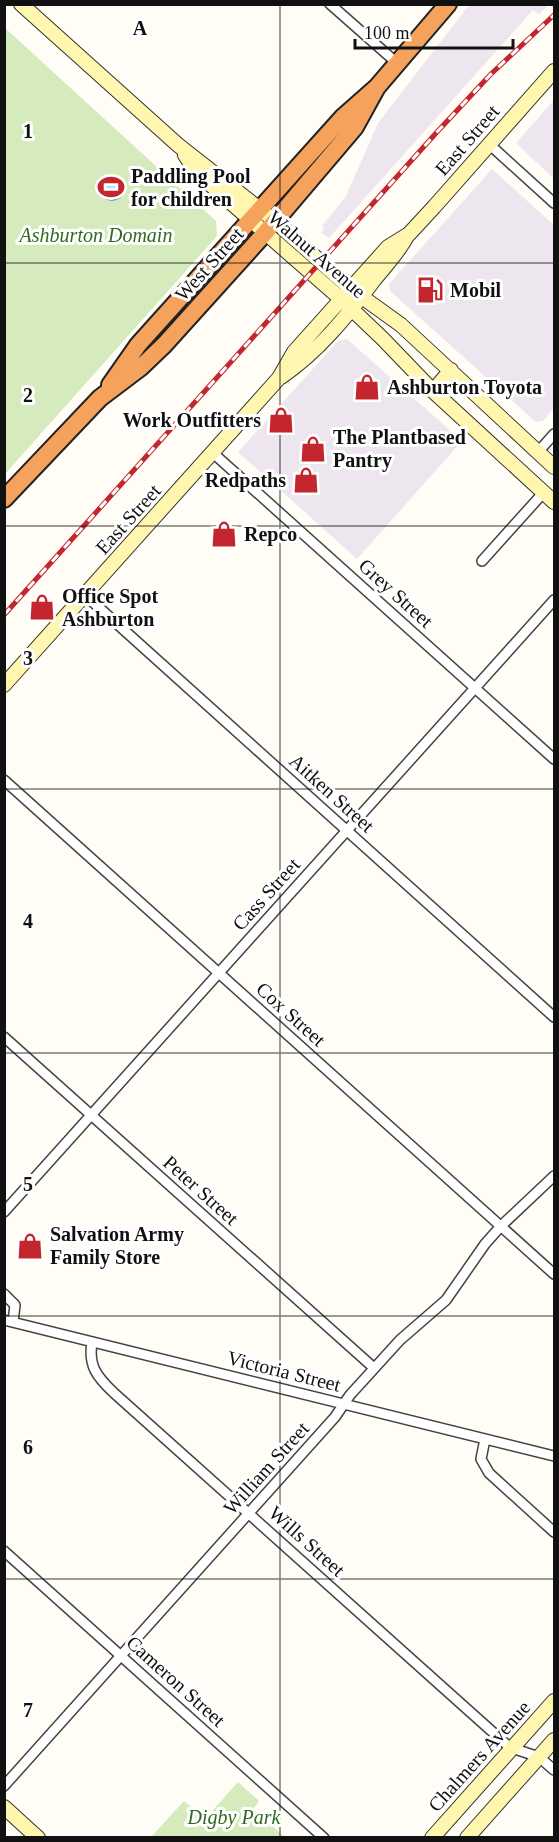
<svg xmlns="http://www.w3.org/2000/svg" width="559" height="1842" font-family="Georgia,serif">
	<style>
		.industrial { fill: #eee6ef }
		.green { fill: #d5ebbd }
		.water { fill: #b9e0f7; stroke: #3f96cf; stroke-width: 1.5 }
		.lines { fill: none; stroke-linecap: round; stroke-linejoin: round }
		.street-casing { stroke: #444; stroke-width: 12 }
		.secondary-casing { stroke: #333; stroke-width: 16 }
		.highway-casing { stroke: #222; stroke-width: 20 }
		.street { stroke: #fff; stroke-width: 9 }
		.secondary { stroke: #fff6b0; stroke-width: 14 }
		.highway { stroke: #f5a25d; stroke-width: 16 }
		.rail-casing { stroke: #c4262e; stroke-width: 5 }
		.rail { stroke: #fff; stroke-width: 3; stroke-dasharray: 9; stroke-linecap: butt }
		.grid { fill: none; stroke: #111; stroke-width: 1.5; stroke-opacity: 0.55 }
		.labels { text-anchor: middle; stroke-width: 6; stroke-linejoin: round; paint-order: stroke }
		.street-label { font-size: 20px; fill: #111; stroke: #fff }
		.poi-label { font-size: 20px; font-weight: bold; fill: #111; stroke: #fff; text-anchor: start }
		.park-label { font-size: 20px; font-style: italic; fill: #2f6b1f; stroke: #fff }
		.grid-label { font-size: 20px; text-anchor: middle; font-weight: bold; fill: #111; stroke: #fff; stroke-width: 6; stroke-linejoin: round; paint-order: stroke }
	</style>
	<rect width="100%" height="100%" fill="#fffdf5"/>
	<path class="industrial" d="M469 5H549L539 14 533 10 329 238 321 233 324 228 322 226 346 196 378 123Z
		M554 100V179L516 143Z
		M492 169 554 225V408L543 421 536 422 390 291 389 284Z
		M347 339 462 441 357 559 238 452 338 341Z"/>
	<path class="green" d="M5 28 216 221 217 236 5 474Z
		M238 1782 259 1801 253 1809 285 1837H151L184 1801 205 1819Z"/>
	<path class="water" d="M100 188a12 12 0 1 1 24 0a12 12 0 1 1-24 0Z"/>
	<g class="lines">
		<g class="street-casing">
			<path id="street" d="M330 4 398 64
				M489 144 554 203
				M538 452 554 434
				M213 453 554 759
				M482 561 544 492
				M85 595 554 1017
				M4 780 554 1274
				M4 1037 374 1368
				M4 1212 554 600
				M4 1294 15 1305 13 1322
				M4 1320 554 1456
				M92 1342C88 1366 97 1377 114 1393L506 1744 512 1748 539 1757 554 1770
				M485 1439 481 1459 489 1473 554 1532
				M4 1551 324 1838
				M4 1786 335 1417 350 1395 400 1340 446 1300 485 1244 501 1226 554 1176"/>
		</g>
		<g class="secondary-casing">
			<path id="secondary" d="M21 4 178 145 275 221 351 289 401 325 554 467
				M185 155 196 172 341 299 383 339 433 391 554 502
				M281 377C318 352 347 316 374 280 386 265 398 253 407 236
				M433 391 451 370
				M4 685 279 378 294 352 388 247 409 234 434 207 554 71
				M4 1807 38 1838
				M432 1838 554 1701
				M467 1838 554 1740"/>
		</g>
		<g class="highway-casing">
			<path id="highway" d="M110 385 138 345 343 117 377 87 448 4
				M4 499 100 398 141 367 164 345 265 233 355 127 377 87"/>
		</g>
		<use href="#street" class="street"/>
		<use href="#secondary" class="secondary"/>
		<use href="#highway" class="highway"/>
		<g class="rail-casing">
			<path id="rail" d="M4 615 437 132 491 74 554 15"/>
		</g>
		<use href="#rail" class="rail"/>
	</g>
	<path class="grid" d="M280 4V1838M4 263H554M4 526H554M4 789H554M4 1053H554M4 1316H554M4 1579H554"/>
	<defs>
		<g id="stadium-bare" transform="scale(2.07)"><path d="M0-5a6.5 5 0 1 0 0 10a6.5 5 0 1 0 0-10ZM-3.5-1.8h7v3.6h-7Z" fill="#c4262e" stroke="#fff" stroke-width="2.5" paint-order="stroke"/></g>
		<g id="fuel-bare" transform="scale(2.07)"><path d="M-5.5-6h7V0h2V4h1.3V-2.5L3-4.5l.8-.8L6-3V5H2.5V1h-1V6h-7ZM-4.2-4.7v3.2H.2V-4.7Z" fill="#c4262e" stroke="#fff" stroke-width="2.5" paint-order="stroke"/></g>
		<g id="shop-bare" transform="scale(2.07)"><path d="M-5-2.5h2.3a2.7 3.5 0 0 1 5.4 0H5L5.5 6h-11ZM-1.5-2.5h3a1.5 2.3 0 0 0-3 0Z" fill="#c4262e" stroke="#fff" stroke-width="2.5" paint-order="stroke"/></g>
	</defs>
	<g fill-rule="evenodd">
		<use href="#stadium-bare" x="111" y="187"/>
		<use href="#fuel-bare" x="430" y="290"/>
		<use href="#shop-bare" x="367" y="387"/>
		<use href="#shop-bare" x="281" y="420"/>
		<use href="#shop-bare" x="313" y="449"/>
		<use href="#shop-bare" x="306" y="480"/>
		<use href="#shop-bare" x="224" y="534"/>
		<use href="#shop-bare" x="42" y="607"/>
		<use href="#shop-bare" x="30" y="1246"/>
	</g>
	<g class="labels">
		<g class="street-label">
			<text transform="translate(467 140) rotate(-49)" y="7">East Street</text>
			<text transform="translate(317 254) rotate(41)" y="7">Walnut Avenue</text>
			<text transform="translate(209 264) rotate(-48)" y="7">West Street</text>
			<text transform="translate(128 519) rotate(-48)" y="7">East Street</text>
			<text transform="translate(396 593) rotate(42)" y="7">Grey Street</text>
			<text transform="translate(332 793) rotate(42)" y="7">Aitken Street</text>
			<text transform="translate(266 894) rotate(-48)" y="7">Cass Street</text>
			<text transform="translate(291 1014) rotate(42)" y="7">Cox Street</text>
			<text transform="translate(201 1190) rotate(42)" y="7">Peter Street</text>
			<text transform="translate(284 1371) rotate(14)" y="7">Victoria Street</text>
			<text transform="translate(266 1468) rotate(-48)" y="7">William Street</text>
			<text transform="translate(307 1541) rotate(42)" y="7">Wills Street</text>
			<text transform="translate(176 1681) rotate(42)" y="7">Cameron Street</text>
			<text transform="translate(479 1756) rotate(-48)" y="7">Chalmers Avenue</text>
		</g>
		<g class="poi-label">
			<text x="131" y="183">Paddling Pool<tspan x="131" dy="23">for children</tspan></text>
			<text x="450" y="297">Mobil</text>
			<text x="387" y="394">Ashburton Toyota</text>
			<text x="261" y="427" text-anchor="end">Work Outfitters</text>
			<text x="333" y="444">The Plantbased<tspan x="333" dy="23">Pantry</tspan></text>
			<text x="286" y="487" text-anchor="end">Redpaths</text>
			<text x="244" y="541">Repco</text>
			<text x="62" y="603">Office Spot<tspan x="62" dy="23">Ashburton</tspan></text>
			<text x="50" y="1241">Salvation Army<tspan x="50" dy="23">Family Store</tspan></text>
		</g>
		<g class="park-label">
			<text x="96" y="242">Ashburton Domain</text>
			<text x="234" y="1824">Digby Park</text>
		</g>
	</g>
	<g class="grid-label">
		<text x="140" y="35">A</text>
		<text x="28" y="138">1</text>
		<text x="28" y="402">2</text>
		<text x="28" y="665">3</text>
		<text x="28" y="928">4</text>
		<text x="28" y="1191">5</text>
		<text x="28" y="1454">6</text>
		<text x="28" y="1717">7</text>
	</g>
	<rect width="559" height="1842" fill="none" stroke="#111111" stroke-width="12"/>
	<path d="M355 39v9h158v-9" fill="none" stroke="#111111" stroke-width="3"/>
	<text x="364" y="39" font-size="18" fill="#111111" stroke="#ffffff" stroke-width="4.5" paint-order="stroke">100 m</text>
</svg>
